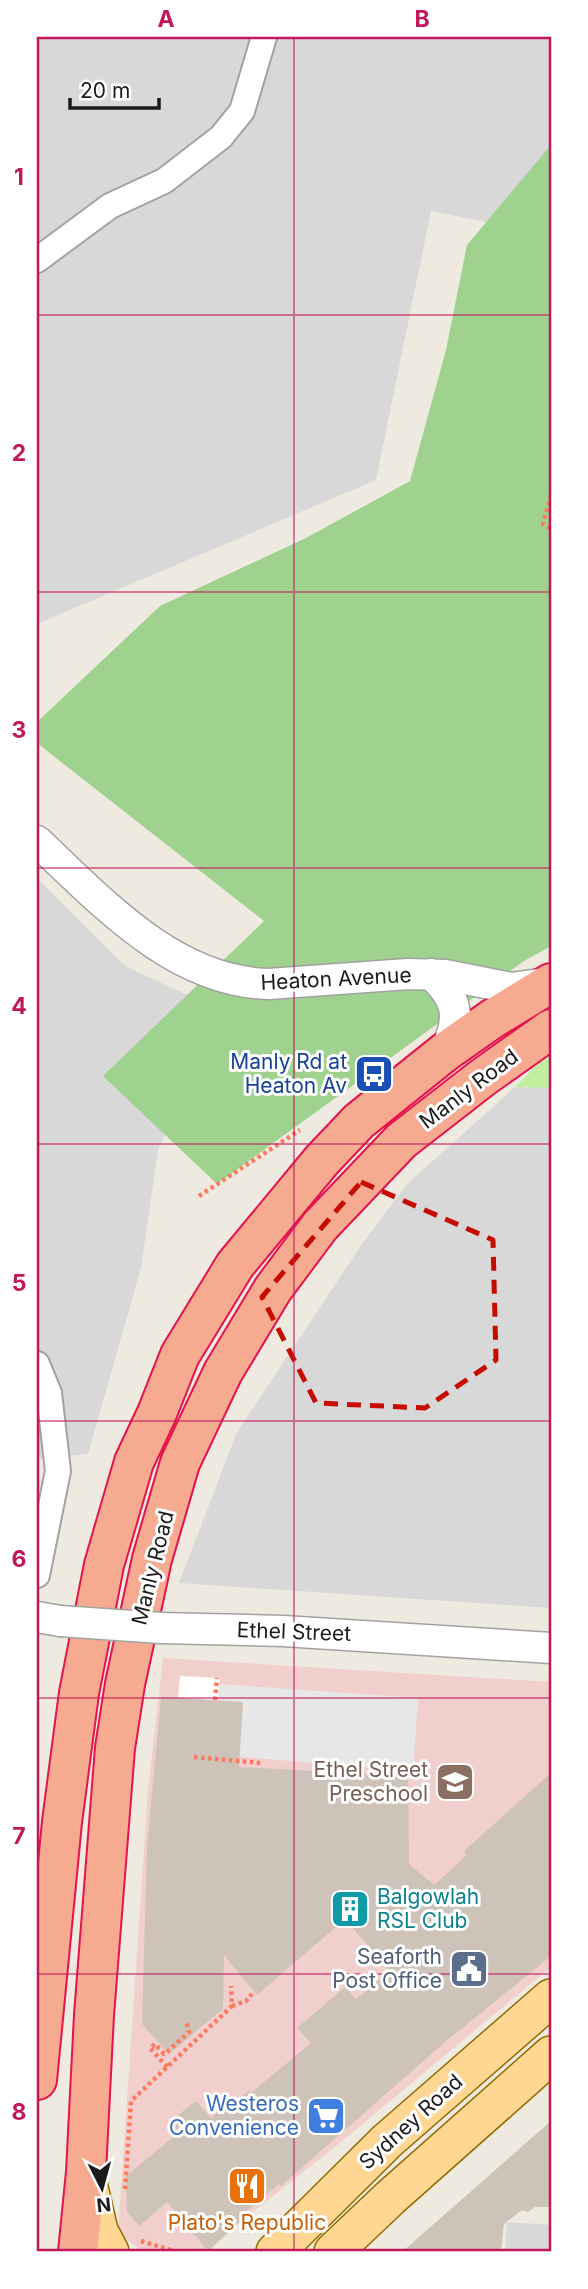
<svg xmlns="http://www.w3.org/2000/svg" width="588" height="2289" font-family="Inter,sans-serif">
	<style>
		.residential { fill: #d9d8d8 }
		.commercial { fill: #f1cfcc }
		.grass { fill: #c1ee9f }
		.forest { fill: #9fd28f }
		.parking { fill: #e7e7e7 }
		.pier { fill: #fff }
		.building { fill: #cec3b8 }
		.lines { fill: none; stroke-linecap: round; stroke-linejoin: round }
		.minor-casing { stroke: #a2a2a2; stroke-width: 28 }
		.tertiary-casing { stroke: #a2a2a2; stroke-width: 33 }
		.primary-casing { stroke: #926b00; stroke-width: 40 }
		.trunk-casing { stroke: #e5134e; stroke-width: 42 }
		.path { stroke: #ff795f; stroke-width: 4.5; stroke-dasharray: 3.5 3.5; stroke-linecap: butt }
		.minor { stroke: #fff; stroke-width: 24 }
		.tertiary { stroke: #fff; stroke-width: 30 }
		.primary { stroke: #ffd793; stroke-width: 37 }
		.trunk { stroke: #f6aa90; stroke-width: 38 }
		.tertiary-bridge-casing { stroke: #a2a2a2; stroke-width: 33; stroke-linecap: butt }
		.tertiary-bridge { stroke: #fff; stroke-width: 30 }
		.marked { fill: none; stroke: #c60c00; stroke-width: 5; stroke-dasharray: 14 9; stroke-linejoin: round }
		.grid { fill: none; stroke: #c2185b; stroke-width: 2; stroke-opacity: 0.55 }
		.labels { text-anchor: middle; stroke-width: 6; stroke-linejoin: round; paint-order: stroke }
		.street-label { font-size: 21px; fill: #1b1b1b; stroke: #fff }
		.transit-label { font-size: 21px; fill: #164399; stroke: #fff; text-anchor: end }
		.education-label { font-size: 21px; fill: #785e54; stroke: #fff; text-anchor: end }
		.culture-label { font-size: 21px; fill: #0d838f; stroke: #fff; text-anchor: start }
		.service-label { font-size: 21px; fill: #4e5e75; stroke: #fff; text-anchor: end }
		.shop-label { font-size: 21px; fill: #366cbe; stroke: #fff; text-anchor: end }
		.food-label { font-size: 21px; fill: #c56008; stroke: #fff }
		.neatline { fill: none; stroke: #c2185b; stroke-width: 2.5 }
		.grid-label { font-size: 23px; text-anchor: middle; font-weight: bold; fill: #c2185b }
	</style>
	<rect width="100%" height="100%" fill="#eeeadf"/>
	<path class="residential" d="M37 37H551V160L537 232 431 211 376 480 37 624Z
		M37 878 125 966 222 1011 158 1150 141 1268 88 1454 37 1459Z
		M515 1087 551 1088V1608L179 1583 237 1432 360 1247 406 1185Z
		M507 2222 551 2225V2252H505Z"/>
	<path class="commercial" d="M163 1658 551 1682V1967L335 2147 202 2252H144L118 2233 148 1790Z"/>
	<path class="grass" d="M551 1053V1088L515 1087 546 1056Z"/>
	<path class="forest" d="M551 145V946L524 961 217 1184 103 1076 264 921 37 743V722L160 606 306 538 410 481 446 350 467 245Z"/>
	<path class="parking" d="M219 1684 418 1698 413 1772 233 1756 240 1745 243 1703 218 1700Z"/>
	<path class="pier" d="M180 1676 220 1678 218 1700 178 1698Z"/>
	<path class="building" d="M161 1697 243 1702 239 1767 408 1776 409 1864 434 1885 467 1855 464 1851 551 1773V1956L445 2042 281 2186 279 2184 244 2213 247 2216 208 2251 167 2202 139 2226 127 2212 126 2176 177 2134 168 2123 196 2101 211 2118 217 2112 219 2115 249 2091 251 2093 311 2043 297 2028 345 1987 356 1999 390 1971 345 1919 257 1995 224 1955 223 2009 169 2054 142 2024 147 1847Z
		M551 2121V2207H535L528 2212 522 2210 504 2224 501 2252H402Z"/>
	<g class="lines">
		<g class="minor-casing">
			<path id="minor" d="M37 260 110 206 164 181 221 137 242 111 264 37
				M37 1364 49 1393 58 1471 37 1575"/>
		</g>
		<g class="tertiary-casing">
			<path id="tertiary" d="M37 841C102 902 174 982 269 984L408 974 445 975 511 988 546 983
				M431 974C459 1000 461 1018 445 1052
				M37 1617 60 1621
				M161 1628 283 1631 551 1648"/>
		</g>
		<g class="primary-casing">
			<path id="primary" d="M88 2183 99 2231 110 2252
				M275 2252 387 2141 551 1998
				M333 2252 391 2197 551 2055"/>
		</g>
		<g class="trunk-casing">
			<path id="trunk" d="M37 2080 62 1822 79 1693 104 1565 134 1462 157 1413 180 1355 235 1265 322 1160 359 1121 445 1052 492 1019 551 983
				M78 2252 86 2172 94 2015 115 1748 125 1684 152 1559 180 1463 223 1372 273 1289 320 1226 401 1141 482 1078 551 1029"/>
		</g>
		<path class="path" d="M551 495 543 524 551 529
			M199 1196 300 1130
			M215 1700 217 1678
			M194 1757 261 1763
			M232 2006 246 2001 252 1994
			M167 2067 150 2048 155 2044 164 2054 167 2052 189 2032 186 2020
			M125 2189 131 2101 232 2006 231 1986
			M141 2241 177 2252"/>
		<use href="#minor" class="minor"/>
		<use href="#tertiary" class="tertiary"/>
		<use href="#primary" class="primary"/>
		<use href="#trunk" class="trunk"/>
		<g class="tertiary-bridge-casing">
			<path id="tertiary-bridge" d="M60 1621 161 1628"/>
		</g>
		<use href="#tertiary-bridge" class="tertiary-bridge"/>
	</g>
	<path class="marked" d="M361 1182 493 1240 496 1360 425 1408 316 1403 262 1297Z"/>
	<path class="grid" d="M294 37V2252M37 315H551M37 592H551M37 868H551M37 1144H551M37 1421H551M37 1698H551M37 1974H551"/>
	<defs>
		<g id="bus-square" transform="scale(2.0125)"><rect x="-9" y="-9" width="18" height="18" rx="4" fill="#1a4fb4" stroke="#fff"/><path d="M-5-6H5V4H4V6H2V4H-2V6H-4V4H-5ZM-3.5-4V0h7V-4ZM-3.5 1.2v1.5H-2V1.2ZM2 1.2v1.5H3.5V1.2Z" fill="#fff"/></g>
		<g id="school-square" transform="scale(2.0125)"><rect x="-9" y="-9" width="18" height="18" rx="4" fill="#8d6e63" stroke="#fff"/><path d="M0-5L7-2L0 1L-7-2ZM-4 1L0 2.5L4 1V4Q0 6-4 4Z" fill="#fff"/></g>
		<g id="building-square" transform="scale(2.0125)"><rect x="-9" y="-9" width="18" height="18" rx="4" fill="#0f9aa8" stroke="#fff"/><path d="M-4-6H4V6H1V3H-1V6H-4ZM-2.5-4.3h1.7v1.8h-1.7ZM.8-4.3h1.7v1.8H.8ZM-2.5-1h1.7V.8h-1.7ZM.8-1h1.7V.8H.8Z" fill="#fff"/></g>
		<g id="civic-square" transform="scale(2.0125)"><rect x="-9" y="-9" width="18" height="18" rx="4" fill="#5c6f8a" stroke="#fff"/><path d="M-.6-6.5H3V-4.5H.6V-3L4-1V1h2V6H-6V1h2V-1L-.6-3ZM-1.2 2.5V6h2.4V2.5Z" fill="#fff"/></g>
		<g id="supermarket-square" transform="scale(2.0125)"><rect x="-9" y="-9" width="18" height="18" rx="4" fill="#3f7fe0" stroke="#fff"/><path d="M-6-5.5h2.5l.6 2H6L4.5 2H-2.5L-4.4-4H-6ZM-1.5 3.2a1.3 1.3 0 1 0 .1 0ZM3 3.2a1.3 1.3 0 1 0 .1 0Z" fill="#fff"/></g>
		<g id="restaurant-square" transform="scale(2.0125)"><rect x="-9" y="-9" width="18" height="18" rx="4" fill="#e8710a" stroke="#fff"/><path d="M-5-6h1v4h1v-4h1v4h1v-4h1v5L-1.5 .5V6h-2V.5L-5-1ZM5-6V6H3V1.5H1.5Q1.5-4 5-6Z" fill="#fff"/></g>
	</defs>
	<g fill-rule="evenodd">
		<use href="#bus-square" x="374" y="1074"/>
		<use href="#school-square" x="455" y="1782"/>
		<use href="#building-square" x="350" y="1909"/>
		<use href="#civic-square" x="469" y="1969"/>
		<use href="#supermarket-square" x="326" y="2116"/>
		<use href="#restaurant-square" x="247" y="2186"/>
	</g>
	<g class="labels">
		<g class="street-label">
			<text transform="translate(336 979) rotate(-3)" y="7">Heaton Avenue</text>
			<text transform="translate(469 1089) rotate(-37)" y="7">Manly Road</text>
			<text transform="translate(153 1568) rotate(-76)" y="7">Manly Road</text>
			<text transform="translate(294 1632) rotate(2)" y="7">Ethel Street</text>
			<text transform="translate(411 2122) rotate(-42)" y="7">Sydney Road</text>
		</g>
		<g class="transit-label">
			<text x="347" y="1069">Manly Rd at<tspan x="347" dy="24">Heaton Av</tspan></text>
		</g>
		<g class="education-label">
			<text x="428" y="1777">Ethel Street<tspan x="428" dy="24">Preschool</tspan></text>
		</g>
		<g class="culture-label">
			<text x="377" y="1904">Balgowlah<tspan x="377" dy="24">RSL Club</tspan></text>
		</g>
		<g class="service-label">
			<text x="442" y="1964">Seaforth<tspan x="442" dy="24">Post Office</tspan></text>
		</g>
		<g class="shop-label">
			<text x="299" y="2111">Westeros<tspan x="299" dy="24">Convenience</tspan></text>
		</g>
		<g class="food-label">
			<text x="247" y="2230">Plato's Republic</text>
		</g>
	</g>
	<rect width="588" height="2289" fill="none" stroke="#ffffff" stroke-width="77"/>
	<g transform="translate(102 2188) rotate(174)" stroke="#ffffff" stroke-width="5" paint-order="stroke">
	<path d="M0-5L12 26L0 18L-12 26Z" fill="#1b1b1b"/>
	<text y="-10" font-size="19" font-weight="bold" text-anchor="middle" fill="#1b1b1b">N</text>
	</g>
	<path d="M70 98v10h89v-10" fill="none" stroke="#1b1b1b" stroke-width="3.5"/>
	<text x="80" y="98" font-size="21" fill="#1b1b1b" stroke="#ffffff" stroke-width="5" paint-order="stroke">20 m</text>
	<rect x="38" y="38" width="512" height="2212" class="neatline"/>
	<g class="grid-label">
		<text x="166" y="27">A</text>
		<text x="422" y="27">B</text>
		<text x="19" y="185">1</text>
		<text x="19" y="461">2</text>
		<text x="19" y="738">3</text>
		<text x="19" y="1014">4</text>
		<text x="19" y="1291">5</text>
		<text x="19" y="1567">6</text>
		<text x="19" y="1844">7</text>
		<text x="19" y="2120">8</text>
	</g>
</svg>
